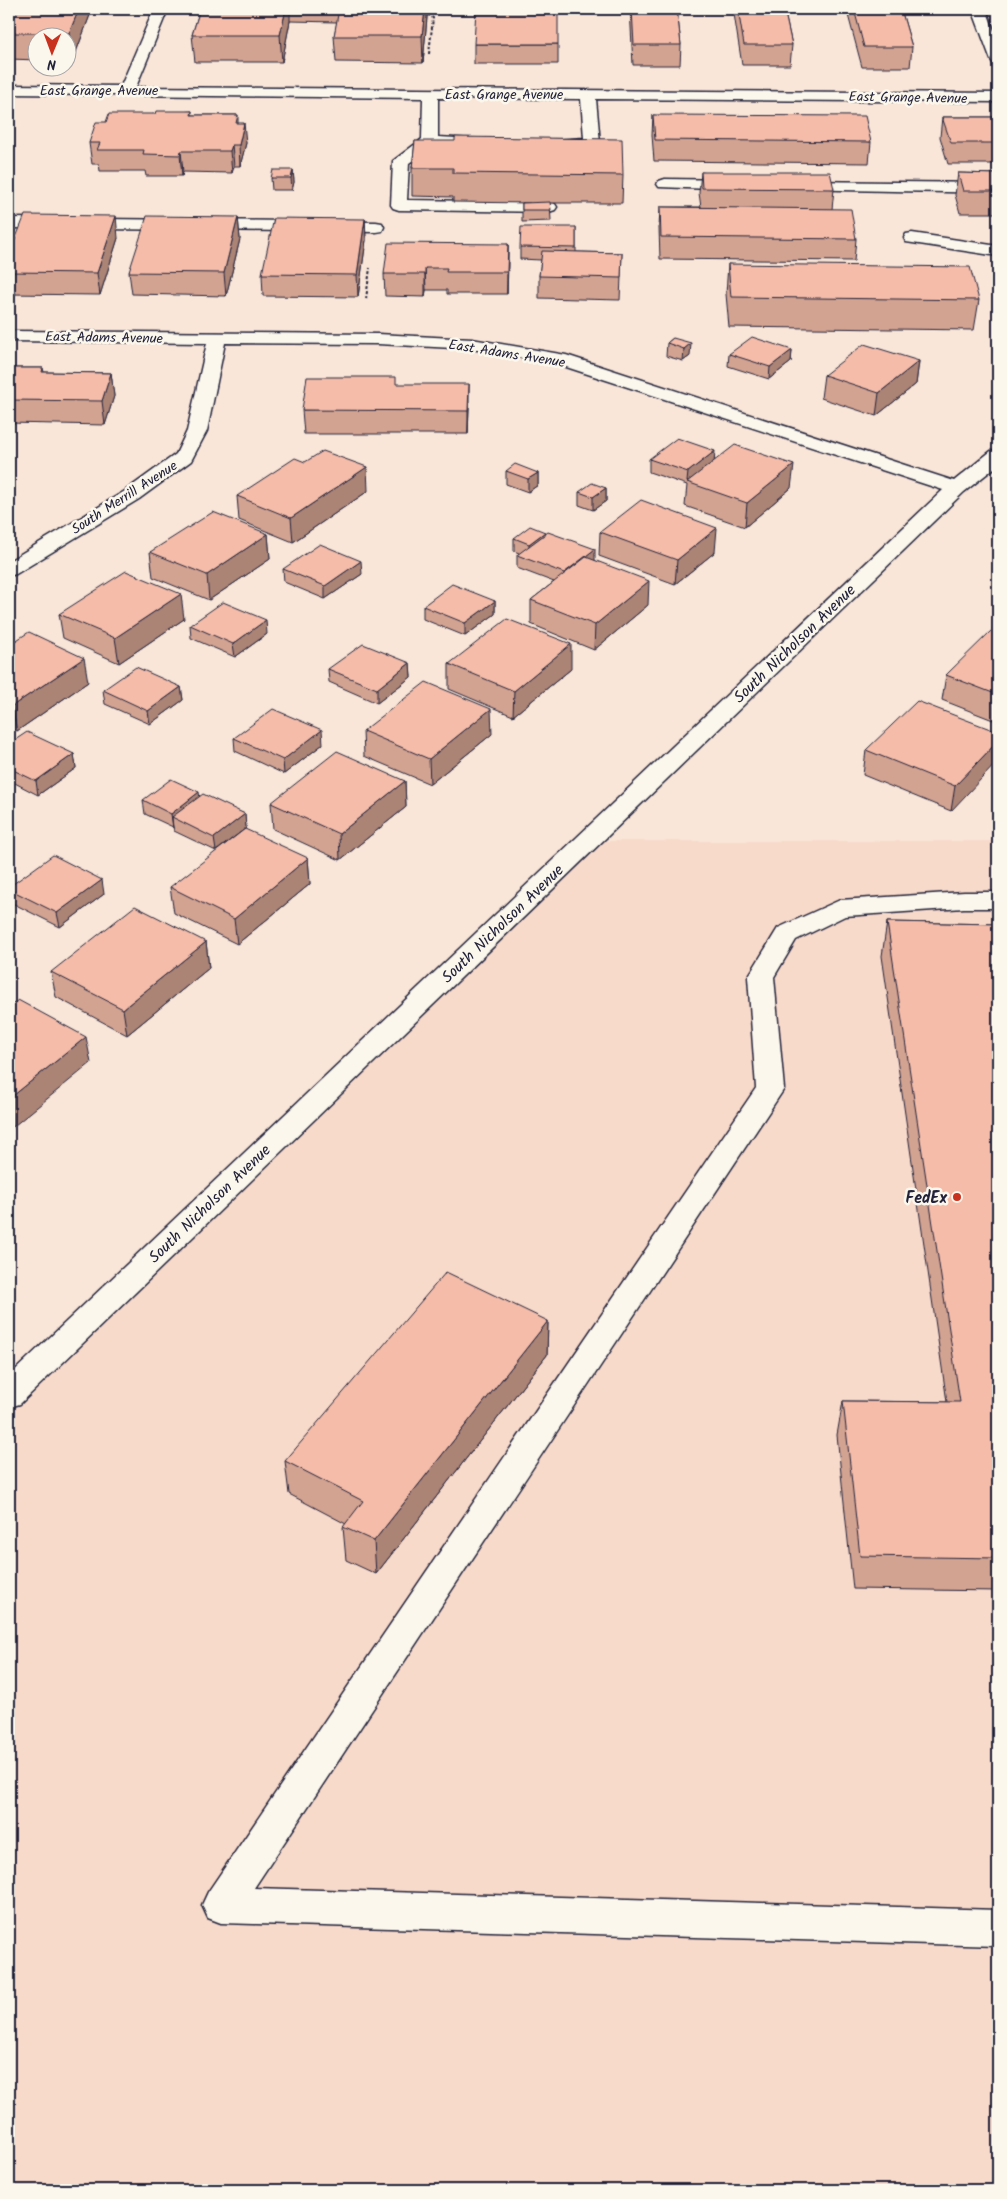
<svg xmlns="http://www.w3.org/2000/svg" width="1007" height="2199" font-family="Kalam,sans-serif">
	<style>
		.built { fill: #f8daca }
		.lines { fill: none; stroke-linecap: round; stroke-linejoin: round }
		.minor-casing { stroke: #22223b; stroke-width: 3 }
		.path { stroke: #22223b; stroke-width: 2; stroke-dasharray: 3 2; stroke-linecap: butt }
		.minor { fill: #fbf7ec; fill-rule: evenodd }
		.wall { fill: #d3a391; stroke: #22223b }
		.shaded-wall { fill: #ac8476; stroke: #22223b }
		.building { fill: #f5bda9; stroke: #22223b }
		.poi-dot { fill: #c8321e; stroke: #fbf7ec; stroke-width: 2 }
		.labels { text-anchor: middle; stroke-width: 5; stroke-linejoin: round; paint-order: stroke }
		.far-street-label { font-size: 14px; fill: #22223b; stroke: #fbf7ec }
		.street-label { font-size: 16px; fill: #22223b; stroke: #fbf7ec }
		.poi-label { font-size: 16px; font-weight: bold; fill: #22223b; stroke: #fbf7ec; text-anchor: end }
	</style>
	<rect width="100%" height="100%" fill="#f9e6d8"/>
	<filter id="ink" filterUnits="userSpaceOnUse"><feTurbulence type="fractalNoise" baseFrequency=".02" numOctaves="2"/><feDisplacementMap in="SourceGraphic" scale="10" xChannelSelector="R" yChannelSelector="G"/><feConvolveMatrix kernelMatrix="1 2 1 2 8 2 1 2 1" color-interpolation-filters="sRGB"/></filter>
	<g filter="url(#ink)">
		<path class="built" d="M588 841H998V2190H9V1395Z"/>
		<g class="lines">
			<g class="minor-casing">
				<path id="minor" d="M154 9H168L136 87 998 93V102L596 99 600 143 598 146 559 148 553 146 551 143 553 140 584 138 581 99 438 98V137L474 139 476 142 474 145 468 147 433 146 409 163 407 200 549 202 555 204 557 207 555 210 549 212 399 210 393 208 391 205 393 161 422 139 423 98 9 94V85L121 86Z
					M972 9H986L998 41V64L993 63 991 60Z
					M665 179 737 180 743 182 745 185 743 188 737 190 659 187 657 184 659 181Z
					M795 181 998 183V193L789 189 787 186 789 183Z
					M9 218 376 222 382 223 384 227 382 231 376 232 9 228Z
					M912 233 998 246V256L906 242 904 238 906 234Z
					M9 331 378 334 472 339 566 355 954 481 991 451 998 449V465L964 492 20 1404 9 1407V1376L943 490 557 364 472 349 378 344 225 343 207 431 191 461 139 499 16 574 9 576V561L125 491 176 454 187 431 207 343 9 341Z
					M964 892H998V908H964L845 916 796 940 774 977 784 1089 254 1888 998 1910V1946L221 1923 208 1918 202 1905 208 1892 756 1088 748 977 778 928 840 900Z"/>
			</g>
			<path class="path" d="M419 9 433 18 429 54
				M366 299 370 268"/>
			<use href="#minor" class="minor"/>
		</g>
		<path class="wall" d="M9 9H89L90 15 73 60H68V38H38V60L9 59Z
			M200 9H427V17L423 63 336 62 334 36 337 22 290 21 282 62H195L192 35Z
			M630 9H677L681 45 680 65H633Z
			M735 9H784L792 45 790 65H742L734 14Z
			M849 9H901L912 47 910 67H862L848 15Z
			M474 44H558V64H474Z
			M192 111V115H238V123L246 143 240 166H234L232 173 183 172 182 176H146L145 171H100L99 164H92L89 143 106 122 155 114Z
			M653 115 871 142 869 163 654 161 652 135Z
			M942 117H998V164H948L940 137Z
			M415 141 623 175 622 203H550L551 221 522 222V203H530L453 202V197L412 196V168Z
			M293 170 294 182 292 190H272L271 178Z
			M701 172 834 189 832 209 856 239 854 261 660 259 659 228 660 207H701L699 193Z
			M958 173 998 174V213H960L955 195Z
			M238 217 240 239 226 296 132 294 129 272Z
			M365 219 366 240 358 297 263 296 262 274Z
			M576 227V252L622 253 620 300 539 298V276L541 260 520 259V247Z
			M118 238 100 295 9 294V255Z
			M508 244 507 294H447V290H426L425 297 385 296 384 274Z
			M728 264 979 300 974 330 729 327 726 294Z
			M673 338 690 356 683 361 666 356 667 343Z
			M792 350 791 362 769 379 728 366 729 354Z
			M919 361 916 384 876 416 821 398 824 375Z
			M9 368H43L44 372 111 373 114 396 105 425 9 423Z
			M469 407 468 434H304L302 410Z
			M649 459 715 460 791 488 745 527 685 506 687 485 649 472Z
			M506 471 538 473V485L528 492 506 484Z
			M606 488V501L593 510 579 505V492Z
			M368 491 293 542 239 520 237 496Z
			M600 532 715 552 675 584 599 556Z
			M268 534 270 559 209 600 153 577 150 552Z
			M545 534 595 560 648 605 594 650 531 624V600L554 582 517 568V555L519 553 514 551V538Z
			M283 569 362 574 325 599 284 582Z
			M495 601V614L465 636 423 619V606Z
			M59 614 184 619 119 663 63 638Z
			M190 625 267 634 235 657 191 638Z
			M998 631V722L942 700 946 675Z
			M9 645 88 682 17 731 9 727Z
			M410 663 411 677 377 703 329 682 328 669Z
			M449 664 571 669 513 716 449 689Z
			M181 687 183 700 150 724 105 704 103 690Z
			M363 731 492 734 430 784 364 756Z
			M998 732 951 811 863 775 866 750Z
			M234 738 323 744 284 774 235 751Z
			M9 744 74 754 76 768 38 795 9 780Z
			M405 781 406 807 340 860 273 829 271 803Z
			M200 797 245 814 246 828 216 851 174 831 173 827 145 814 143 800Z
			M308 858 310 884 237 944 174 913 170 887Z
			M9 887 104 894 60 927 10 902 9 894Z
			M887 922 998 924V1591L853 1589 837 1435 843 1401 947 1402 882 956Z
			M206 942 209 968 127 1035 56 997 51 972Z
			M548 1321 547 1355 376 1574 346 1560 343 1527 346 1524 289 1494 285 1461Z"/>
		<path class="shaded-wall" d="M79 9H89L90 15 73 60 69 33Z
			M286 9H290V21L282 62 280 35Z
			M425 9H427V17L423 63 422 36Z
			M244 123 246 143 240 166 239 145Z
			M232 145 234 166 232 173 230 151Z
			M181 151 183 172 182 176 180 155Z
			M293 170 294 182 292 190 291 178Z
			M116 216 118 238 100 295 97 273Z
			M238 217 240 239 226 296 224 273Z
			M365 219 366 240 358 297 357 275Z
			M508 244V266L507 294V272Z
			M425 268 426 290 425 297Z
			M691 343 690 356 683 361 684 349Z
			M792 350 791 362 769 379 770 367Z
			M919 361 916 384 876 416 879 393Z
			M111 373 114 396 105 425 102 401Z
			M469 384V407L468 434V411Z
			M715 451 714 464 687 482 688 472Z
			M794 465 791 488 745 527 747 503Z
			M367 467 368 491 293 542 291 518Z
			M538 473V485L528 492V479Z
			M606 488V501L593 510V497Z
			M717 528 715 552 675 584 677 560Z
			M545 532V545L529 557V544Z
			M268 534 270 559 209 600 207 575Z
			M595 549V562L564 586V573Z
			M361 561 362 574 325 599V586Z
			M649 581 648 605 594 650 595 625Z
			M181 594 184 619 119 663 115 638Z
			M495 601V614L465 636V623Z
			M266 620 267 634 235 657 233 644Z
			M571 644V669L513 716 514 691Z
			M84 658 88 682 17 731 12 706Z
			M410 663 411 677 377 703V689Z
			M181 687 183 700 150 724 148 711Z
			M491 709 492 734 430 784 429 759Z
			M322 730 323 744 284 774 283 760Z
			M998 741V761L951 811 955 786Z
			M74 754 76 768 38 795 36 781Z
			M405 781 406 807 340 860 339 834Z
			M199 792 201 806 172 817 173 828 171 814Z
			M245 814 246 828 216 851 214 838Z
			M308 858 310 884 237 944 234 919Z
			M102 880 104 894 60 927 57 913Z
			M206 942 209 968 127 1035 123 1009Z
			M86 1037 91 1063 9 1130V1099Z
			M548 1321 547 1355 376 1574 374 1541Z"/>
		<path class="building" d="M9 9H79L69 33H9Z
			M200 9H286L280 35H192Z
			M339 9H425L422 36H334Z
			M476 9H558V44H474Z
			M632 9H677L681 45H634Z
			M738 9H784L792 45H744Z
			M854 9H901L912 47H864Z
			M156 111H192L191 115H238L236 123H244L239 145H232L230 151H181L180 155 143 154 144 150H97L100 143H89L96 122H106L109 114H155Z
			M653 115 865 116 871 142 655 140Z
			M942 117H998V143H951Z
			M455 137 622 139 623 175 453 173V168H412L415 141H455Z
			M273 170H293L291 178H271Z
			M701 172H830L834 189 702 188Z
			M958 173 998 174V191H963Z
			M550 202 551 210H522V203Z
			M660 207 851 209 856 239 661 237Z
			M25 215 116 216 97 273 9 272V255Z
			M147 216 238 217 224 273 129 272Z
			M274 218 365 219 357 275 262 274Z
			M521 227H576V248L520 247Z
			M388 243 508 244 507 272H446L447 268H425V274H384Z
			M542 251 622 253 621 278 539 276Z
			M728 264 970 267 979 300 731 297Z
			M752 337 792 350 770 367 729 354Z
			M673 338 691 343 684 349 667 343Z
			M864 344 919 361 879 393 824 375Z
			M9 368H43L42 372 111 373 102 401 9 400Z
			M307 377H396V384H469L468 411 302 410Z
			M677 438 715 451 688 472 649 459Z
			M735 445 794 465 747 503 687 482Z
			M323 451 367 467 291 518 237 496 295 458 305 462Z
			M515 464 538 473 528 479 506 471Z
			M592 483 606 488 593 497 579 492Z
			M641 500 717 528 677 560 600 532Z
			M213 512 268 534 207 575 150 552Z
			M530 526 545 532 529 544 514 538Z
			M548 532 595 549 564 573 517 555Z
			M320 544 361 561 325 586 283 569Z
			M586 557 649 581 595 625 531 600Z
			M126 571 181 594 115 638 59 614Z
			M452 584 495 601 465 623 423 606Z
			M223 602 266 620 233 644 190 625Z
			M507 619 571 644 514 691 449 664Z
			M993 629 998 631V695L946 675Z
			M29 632 84 658 12 706 9 704V645Z
			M363 644 410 663 377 689 328 669Z
			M136 667 181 687 148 711 103 690Z
			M426 682 491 709 429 759 363 731Z
			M917 701 998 732V741L955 786 866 750Z
			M273 709 322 730 283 760 234 738Z
			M27 732 74 754 36 781 9 768V744Z
			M337 751 405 781 339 834 271 803Z
			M171 779 199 792 171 814 143 800Z
			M203 794 245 814 214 838 172 817Z
			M245 829 308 858 234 919 170 887Z
			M53 855 102 880 57 913 9 889V887Z
			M135 906 206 942 123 1009 51 972Z
			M887 922 998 924V1558L860 1556 843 1401 960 1402Z
			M18 1000 86 1037 9 1099V1007Z
			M446 1272 548 1321 374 1541 343 1527 363 1501 285 1461Z"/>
	</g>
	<circle class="poi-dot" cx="957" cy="1197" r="5"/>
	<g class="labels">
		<g class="far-street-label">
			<text x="99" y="95">East Grange Avenue</text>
			<text x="504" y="99">East Grange Avenue</text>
			<text transform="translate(908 97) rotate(1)" y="5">East Grange Avenue</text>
			<text transform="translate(104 337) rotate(1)" y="5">East Adams Avenue</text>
			<text transform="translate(507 353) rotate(9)" y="5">East Adams Avenue</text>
			<text transform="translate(124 497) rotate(-33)" y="5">South Merrill Avenue</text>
		</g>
		<g class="street-label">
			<text transform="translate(794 643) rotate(-44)" y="6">South Nicholson Avenue</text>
			<text transform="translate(502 923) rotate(-44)" y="6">South Nicholson Avenue</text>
			<text transform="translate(209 1203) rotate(-44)" y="6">South Nicholson Avenue</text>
		</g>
		<g class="poi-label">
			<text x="947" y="1203">FedEx</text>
		</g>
	</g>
	<rect width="1007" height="2199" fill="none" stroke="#fbf7ec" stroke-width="30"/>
	<rect x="15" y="15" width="977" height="2169" fill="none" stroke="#22223b" stroke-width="2" filter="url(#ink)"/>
	<g transform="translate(52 52) rotate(181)"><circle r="24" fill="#fbf7ec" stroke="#a4a2a5"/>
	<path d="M0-4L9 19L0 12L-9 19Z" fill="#c8321e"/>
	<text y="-8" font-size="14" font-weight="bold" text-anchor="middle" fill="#22223b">N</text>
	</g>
</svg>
